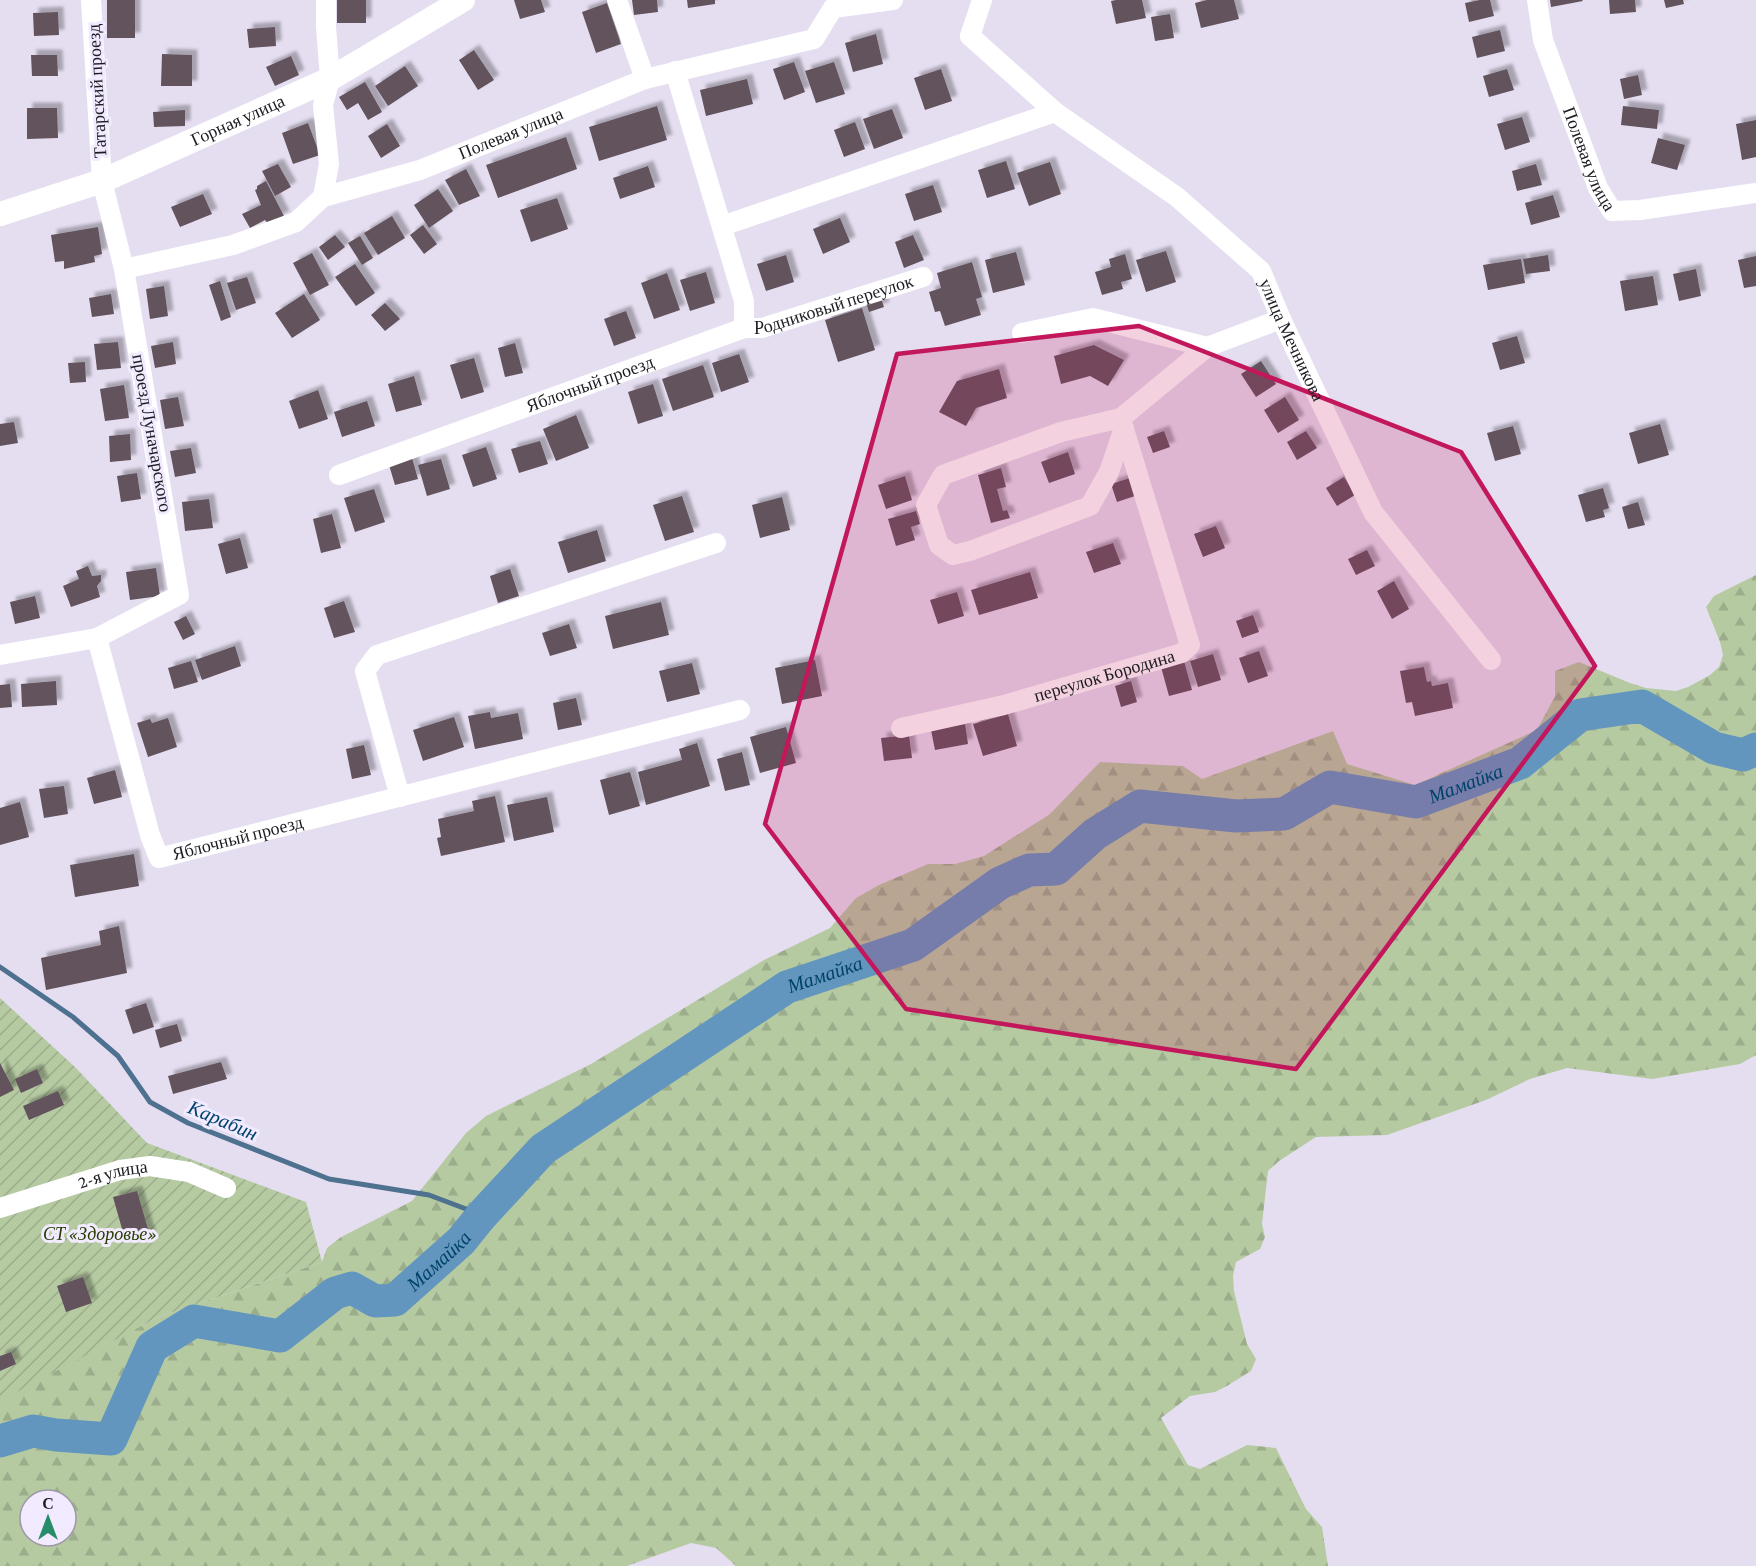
<svg xmlns="http://www.w3.org/2000/svg" width="1756" height="1566" font-family="'Crimson Pro',serif">
	<style>
		.forest { fill: url(#forest-firs); fill-rule: evenodd }
		.garden { fill: url(#garden-furrows) }
		.lines { fill: none; stroke-linecap: round; stroke-linejoin: round }
		.stream { stroke: #4e7190; stroke-width: 5 }
		.river { stroke: #6396bf; stroke-width: 33 }
		.building { fill: #62525d; filter: url(#shadow) }
		.minor { stroke: #fff; stroke-width: 20 }
		.tertiary { stroke: #fff; stroke-width: 24 }
		.marked { fill: #c2185b; fill-opacity: 0.2; stroke: #c2185b; stroke-width: 4.5; stroke-linejoin: round }
		.labels { text-anchor: middle; stroke-width: 6; stroke-linejoin: round; paint-order: stroke }
		.street-label { font-size: 18px; fill: #1e1c22; stroke: #f2ebff }
		.park-label { font-size: 18px; font-style: italic; fill: #253d00; stroke: #f2ebff }
		.water-label { font-size: 20px; font-style: italic; fill: #00426a; stroke: #f2ebff }
	</style>
	<defs>
		<pattern id="forest-firs" width="22" height="20" patternUnits="userSpaceOnUse" patternTransform="scale(1.5)"><rect width="22" height="20" fill="#b6caa2"/><path d="M5 1l3.5 6h-7zM16 11l3.5 6h-7z" fill="#9cad8b"/></pattern>
		<pattern id="garden-furrows" width="10" height="10" patternUnits="userSpaceOnUse" patternTransform="scale(1.5)"><rect width="10" height="10" fill="#b6caa2"/><path d="M-1 1l2-2M0 10L10 0M9 11l2-2" fill="none" stroke="#9cad8b"/></pattern>
		<filter id="shadow"><feDropShadow dx="5.5" dy="-5.5" stdDeviation="1.5" flood-color="#0004"/></filter>
	</defs>
	<rect width="100%" height="100%" fill="#e5def1"/>
	<path class="forest" d="M1756 575V1055L1740 1064 1652 1079 1567 1068 1530 1079 1486 1100 1387 1135 1316 1137 1279 1161 1268 1171 1262 1224 1265 1237 1260 1249 1236 1262 1233 1276 1234 1291 1247 1344 1256 1359 1251 1371 1227 1386 1215 1392 1190 1396 1161 1418 1188 1465 1200 1469 1247 1445 1276 1448 1306 1509 1322 1527 1328 1566H736L716 1548 691 1543 627 1566H0V1399L158 1317 322 1262 327 1248 341 1237 412 1201 466 1133 486 1116 591 1064 764 960 830 928 856 898 879 885 928 864H955L984 856 1050 814 1100 762 1183 766 1202 779 1333 731 1347 764 1415 785 1537 730 1555 696V671L1579 662 1630 683 1646 688 1676 691 1688 687 1710 675 1719 667 1723 655 1720 642 1706 607 1714 596ZM30 1500H66V1536H30Z"/>
	<path class="garden" d="M0 998 75 1067 147 1143 306 1202 322 1262 158 1317 0 1401Z"/>
	<g class="lines">
		<path class="stream" d="M0 967 73 1017 118 1056 150 1102 188 1123 329 1179 429 1195 482 1215"/>
		<path class="river" id="s1" d="M0 1441 33 1431 56 1435 111 1439 152 1347 194 1321 280 1336 335 1293 352 1288 375 1301 395 1300 461 1241 482 1215 543 1149 787 987 913 945 1000 883 1029 870 1056 869 1095 834 1140 806 1236 816 1284 814 1330 787 1416 802 1520 763 1580 715 1642 706 1714 748 1743 755 1756 749"/>
	</g>
	<path class="building" d="M107 0H135V38H107Z
		M337 0H366V23H337Z
		M514 0H541L545 12 520 19Z
		M632 0H657L658 12 634 15Z
		M687 0H715V4L688 8Z
		M1116 0H1142L1146 18 1116 24 1111 1Z
		M1207 0H1234L1239 19 1201 28 1195 3Z
		M1480 0H1490L1494 16 1469 22 1465 3Z
		M1550 0H1582L1583 1 1551 7Z
		M1609 0H1635L1636 12 1610 14Z
		M1664 0H1683L1684 4 1666 8Z
		M607 3 621 44 596 53 582 12Z
		M58 12 59 35 34 36 33 13Z
		M1170 14 1174 38 1155 41 1151 17Z
		M275 27 276 46 249 48 247 29Z
		M1500 30 1505 51 1477 58 1472 37Z
		M876 34 883 64 853 72 845 43Z
		M474 50 494 80 478 90 459 60Z
		M162 54 192 55V86H161Z
		M31 55H57L58 76H32Z
		M291 56 299 75 275 86 266 67Z
		M794 62 805 92 784 100 773 69Z
		M834 62 845 94 816 103 805 71Z
		M405 66 418 86 388 106 375 86Z
		M941 69 952 101 925 110 914 78Z
		M1507 69 1514 90 1489 97 1483 76Z
		M1638 75 1642 95 1624 99 1620 79Z
		M747 79 753 104 706 116 700 90Z
		M365 82 382 112 368 120 358 103 347 110 339 97Z
		M657 106 667 140 599 161 589 127Z
		M1623 106 1659 110 1657 129 1621 125Z
		M27 108H57L58 138 27 139Z
		M892 109 903 138 874 149 863 119Z
		M185 110V126L154 127 153 112Z
		M1522 117 1530 142 1505 150 1497 124Z
		M1756 120V157L1742 160 1736 124Z
		M855 122 865 149 844 157 834 130Z
		M308 123 320 155 293 164 282 133Z
		M387 124 400 146 381 158 368 136Z
		M566 137 577 169 498 198 486 165Z
		M1658 138 1685 145 1677 170 1651 163Z
		M1006 161 1015 189 987 198 978 170Z
		M1050 162 1061 194 1029 206 1017 173Z
		M278 164 291 187 275 196 262 171Z
		M1536 164 1542 185 1517 191 1512 171Z
		M648 166 655 187 620 199 613 178Z
		M466 169 480 196 459 205 445 180Z
		M266 181 284 216 268 224 265 220 250 228 242 214 261 205 255 190 257 189V186Z
		M933 185 942 212 914 221 905 194Z
		M438 189 453 211 429 228 414 205Z
		M203 194 212 214 180 227 171 207Z
		M1553 195 1560 217 1531 225 1525 203Z
		M557 198 568 229 531 242 520 210Z
		M392 216 405 238 378 255 364 233Z
		M840 218 850 242 823 254 813 229Z
		M423 225 437 244 424 254 410 235Z
		M98 227 102 254 94 256 95 262 64 269V261L55 262 51 235Z
		M335 235 345 247 328 260 319 247Z
		M913 235 924 260 904 268 895 242Z
		M360 236 373 258 362 265 348 243Z
		M1166 251 1176 282 1146 292 1136 260Z
		M1016 252 1025 285 993 293 985 260Z
		M312 253 329 285 310 295 293 263Z
		M1125 254 1132 279 1121 282 1123 289 1102 295 1095 272 1111 267 1109 259Z
		M786 255 794 282 766 291 757 264Z
		M1548 255 1550 271 1526 274 1523 259Z
		M1756 256V286L1744 288 1738 260Z
		M1521 259 1525 283 1488 290 1483 265Z
		M972 262 982 297 976 299 981 315 945 326 940 311 935 312 929 292 941 288 937 273Z
		M355 264 375 293 356 306 335 277Z
		M1696 269 1701 296 1679 301 1673 274Z
		M706 272 715 303 690 311 680 280Z
		M667 273 680 310 654 319 641 283Z
		M1653 276 1658 305 1625 311 1620 281Z
		M247 277 256 303 236 310 227 283Z
		M220 281 231 317 221 321 209 285Z
		M164 286 168 316 150 319 146 289Z
		M111 294 114 314 92 317 89 298Z
		M304 294 320 320 292 338 275 313Z
		M881 298 884 307 869 312 866 303Z
		M385 303 400 319 385 331 371 315Z
		M862 308 875 350 838 362 825 320Z
		M626 311 636 338 614 346 604 319Z
		M1517 336 1525 363 1500 370 1492 343Z
		M118 342 121 368 97 370 94 344Z
		M173 342 176 364 155 368 151 346Z
		M515 343 523 373 505 377 498 348Z
		M1094 345 1124 360 1108 386 1090 376 1061 384 1054 356Z
		M739 354 749 382 721 392 712 363Z
		M474 358 484 392 461 399 450 365Z
		M1261 361 1276 384 1256 397 1241 374Z
		M85 362 86 382 70 383 68 363Z
		M703 365 714 397 673 411 662 379Z
		M999 369 1007 398 976 408 966 426 939 412 957 381Z
		M414 376 422 405 396 412 388 384Z
		M653 384 663 416 638 424 628 392Z
		M124 385 129 418 105 421 100 389Z
		M318 390 328 419 299 429 289 401Z
		M178 397 184 426 165 429 160 400Z
		M1285 397 1299 420 1278 433 1264 410Z
		M367 401 375 426 342 437 334 412Z
		M576 415 589 448 556 461 543 429Z
		M14 422 18 443 0 446V424Z
		M1660 424 1669 455 1638 464 1629 433Z
		M1513 426 1521 454 1495 461 1487 433Z
		M1164 431 1170 447 1153 453 1147 437Z
		M1306 431 1317 448 1297 460 1287 442Z
		M130 434 131 460 110 462 109 436Z
		M540 441 548 464 519 473 511 449Z
		M486 447 497 479 473 487 462 455Z
		M191 448 196 473 175 477 170 451Z
		M1068 452 1075 474 1049 483 1041 462Z
		M412 458 418 479 395 485 389 465Z
		M441 459 450 489 427 496 418 465Z
		M1001 468 1006 487 997 489 1003 511 1007 510 1010 518 991 523 978 475Z
		M137 473 141 499 121 502 117 476Z
		M905 476 912 500 886 509 878 485Z
		M1344 477 1355 495 1337 506 1326 488Z
		M1130 478 1135 496 1117 502 1111 484Z
		M1603 488 1609 508 1603 510 1605 517 1586 522 1578 495Z
		M374 489 385 522 355 532 344 498Z
		M682 496 694 532 665 541 653 505Z
		M782 497 790 530 760 538 752 505Z
		M209 499 213 528 185 531 182 502Z
		M1638 502 1645 525 1628 529 1622 507Z
		M916 511 920 524 911 527 915 540 896 546 888 519Z
		M332 514 341 548 321 553 313 519Z
		M1216 526 1225 548 1203 557 1194 534Z
		M597 530 606 561 568 573 558 542Z
		M240 538 248 568 226 574 218 544Z
		M1113 543 1121 564 1094 573 1086 552Z
		M1367 550 1375 566 1356 575 1348 559Z
		M88 566 92 576 101 575V581L97 586 100 597 71 607 63 586 79 579 76 571Z
		M156 568 160 596 130 600 126 572Z
		M510 569 519 596 498 603 490 576Z
		M1030 572 1038 598 979 615 971 590Z
		M1394 581 1409 609 1392 619 1377 591Z
		M957 592 964 616 938 624 930 600Z
		M35 596 40 618 15 624 10 602Z
		M344 601 355 632 334 638 324 608Z
		M661 602 669 635 613 649 605 616Z
		M1253 615 1259 632 1242 638 1236 621Z
		M186 616 195 634 183 640 174 622Z
		M569 624 577 648 550 656 542 633Z
		M235 646 241 666 202 680 195 660Z
		M1259 651 1268 676 1248 683 1239 658Z
		M1213 654 1221 680 1198 687 1190 661Z
		M815 660 822 696 782 704 775 668Z
		M191 661 198 682 174 689 168 668Z
		M1184 661 1192 690 1169 696 1161 667Z
		M692 663 700 694 667 702 659 671Z
		M1424 667 1427 682 1431 681 1432 686 1448 683 1453 708 1415 716 1412 702 1406 703 1400 671Z
		M56 681 57 705 22 707 21 684Z
		M1131 681 1137 702 1121 707 1115 686Z
		M10 684 12 707 0 708V685Z
		M576 698 582 725 558 730 553 703Z
		M490 712 491 718 518 713 523 739 475 749 468 716Z
		M1008 714 1017 746 983 756 973 724Z
		M454 717 464 747 423 761 413 730Z
		M168 718 177 747 148 757 137 723 150 719 152 723Z
		M965 724 968 744 935 750 931 730Z
		M786 727 796 763 760 773 750 737Z
		M909 735 912 758 884 761 881 738Z
		M697 743 710 786 646 805 638 772 682 760 679 749Z
		M364 745 371 775 352 779 346 749Z
		M742 752 750 785 725 791 717 759Z
		M115 770 122 797 94 804 87 778Z
		M630 772 640 806 609 815 600 780Z
		M64 786 68 814 44 818 39 789Z
		M495 796 505 842 441 856 437 838 441 837 438 819 474 811 472 801Z
		M547 797 554 832 514 841 507 805Z
		M20 802 29 837 0 845V808Z
		M134 854 139 886 75 897 70 865Z
		M119 926 127 973 46 990 41 958 101 945 99 931Z
		M146 1003 154 1027 133 1034 125 1010Z
		M177 1024 182 1041 160 1048 155 1030Z
		M221 1062 227 1079 173 1094 168 1076Z
		M0 1063 14 1090 0 1097Z
		M37 1069 43 1083 21 1093 15 1079Z
		M58 1091 64 1105 29 1120 23 1106Z
		M137 1191 150 1236 126 1243 113 1197Z
		M83 1277 92 1303 66 1312 57 1286Z
		M11 1352 16 1364 0 1371V1356Z"/>
	<g class="lines">
		<g class="minor">
			<path d="M617 0 645 79"/>
			<path id="s2" d="M982 0 970 36 1055 112 1177 197 1261 271 1281 319 1373 512 1491 660"/>
			<path id="s3" d="M1537 0 1543 40 1598 188 1612 211 1640 210 1756 193"/>
			<path d="M323 197 329 164 323 105 330 79 326 27V0"/>
			<path d="M722 226 1055 112"/>
			<path id="s4" d="M124 269 233 245 296 222 323 197 420 170 645 79 814 39 833 8 893 0"/>
			<path id="s5" d="M744 328H762L923 277"/>
			<path d="M1022 333 1093 318 1207 347"/>
			<path d="M1124 428 1109 472 1090 506 970 551 953 555 939 545 926 505 943 475 1061 432 1121 418 1207 347 1281 319"/>
			<path id="s6" d="M339 475 744 328V301L675 71"/>
			<path id="s7" d="M97 638 150 835 159 858 740 710"/>
			<path d="M0 655 97 638 179 595 124 269 102 181 91 0"/>
			<path id="s8" d="M901 728 1004 705 1182 653 1190 645 1123 426"/>
			<path d="M400 797 365 671 377 655 716 543"/>
			<path id="s9" d="M0 1208 120 1170 150 1166 189 1172 226 1188"/>
		</g>
		<path class="tertiary" id="s10" d="M0 214 102 181 330 79 463 0"/>
	</g>
	<path class="marked" d="M1139 326 1461 452 1595 666 1296 1069 906 1009 765 824 897 354Z"/>
	<g class="labels">
		<g class="street-label">
			<text transform="translate(97 91) rotate(-93)" y="6">Татарский проезд</text>
			<text dy="6" stroke="none"><textPath href="#s10" startOffset="256">Горная улица</textPath></text>
			<text dy="6" stroke="none"><textPath href="#s4" startOffset="414">Полевая улица</textPath></text>
			<text dy="6" stroke="none"><textPath href="#s3" startOffset="168">Полевая улица</textPath></text>
			<text dy="6" stroke="none"><textPath href="#s5" startOffset="93">Родниковый переулок</textPath></text>
			<text dy="6" stroke="none"><textPath href="#s2" startOffset="488">улица Мечникова</textPath></text>
			<text dy="6" stroke="none"><textPath href="#s6" startOffset="267">Яблочный проезд</textPath></text>
			<text transform="translate(152 433) rotate(80)" y="6">проезд Луначарского</text>
			<text dy="6" stroke="none"><textPath href="#s8" startOffset="210">переулок Бородина</textPath></text>
			<text dy="6" stroke="none"><textPath href="#s7" startOffset="310">Яблочный проезд</textPath></text>
			<text dy="6" stroke="none"><textPath href="#s9" startOffset="118">2-я улица</textPath></text>
		</g>
		<g class="park-label">
			<text x="100" y="1240">СТ «Здоровье»</text>
		</g>
		<g class="water-label">
			<text dy="7" stroke="none"><textPath href="#s1" startOffset="1731">Мамайка</textPath></text>
			<text dy="7" stroke="none"><textPath href="#s1" startOffset="1029">Мамайка</textPath></text>
			<text transform="translate(223 1120) rotate(23)" y="7">Карабин</text>
			<text dy="7" stroke="none"><textPath href="#s1" startOffset="543">Мамайка</textPath></text>
		</g>
	</g>
	<g transform="translate(48 1518)"><circle r="28" fill="#f2ebff" stroke="#9d98a7" stroke-width="1.5"/>
	<path d="M0-4.5L10 22L0 15L-10 22Z" fill="#278c68"/>
	<text y="-9" font-size="16" font-weight="bold" text-anchor="middle" fill="#1e1c22">С</text>
	</g>
</svg>
